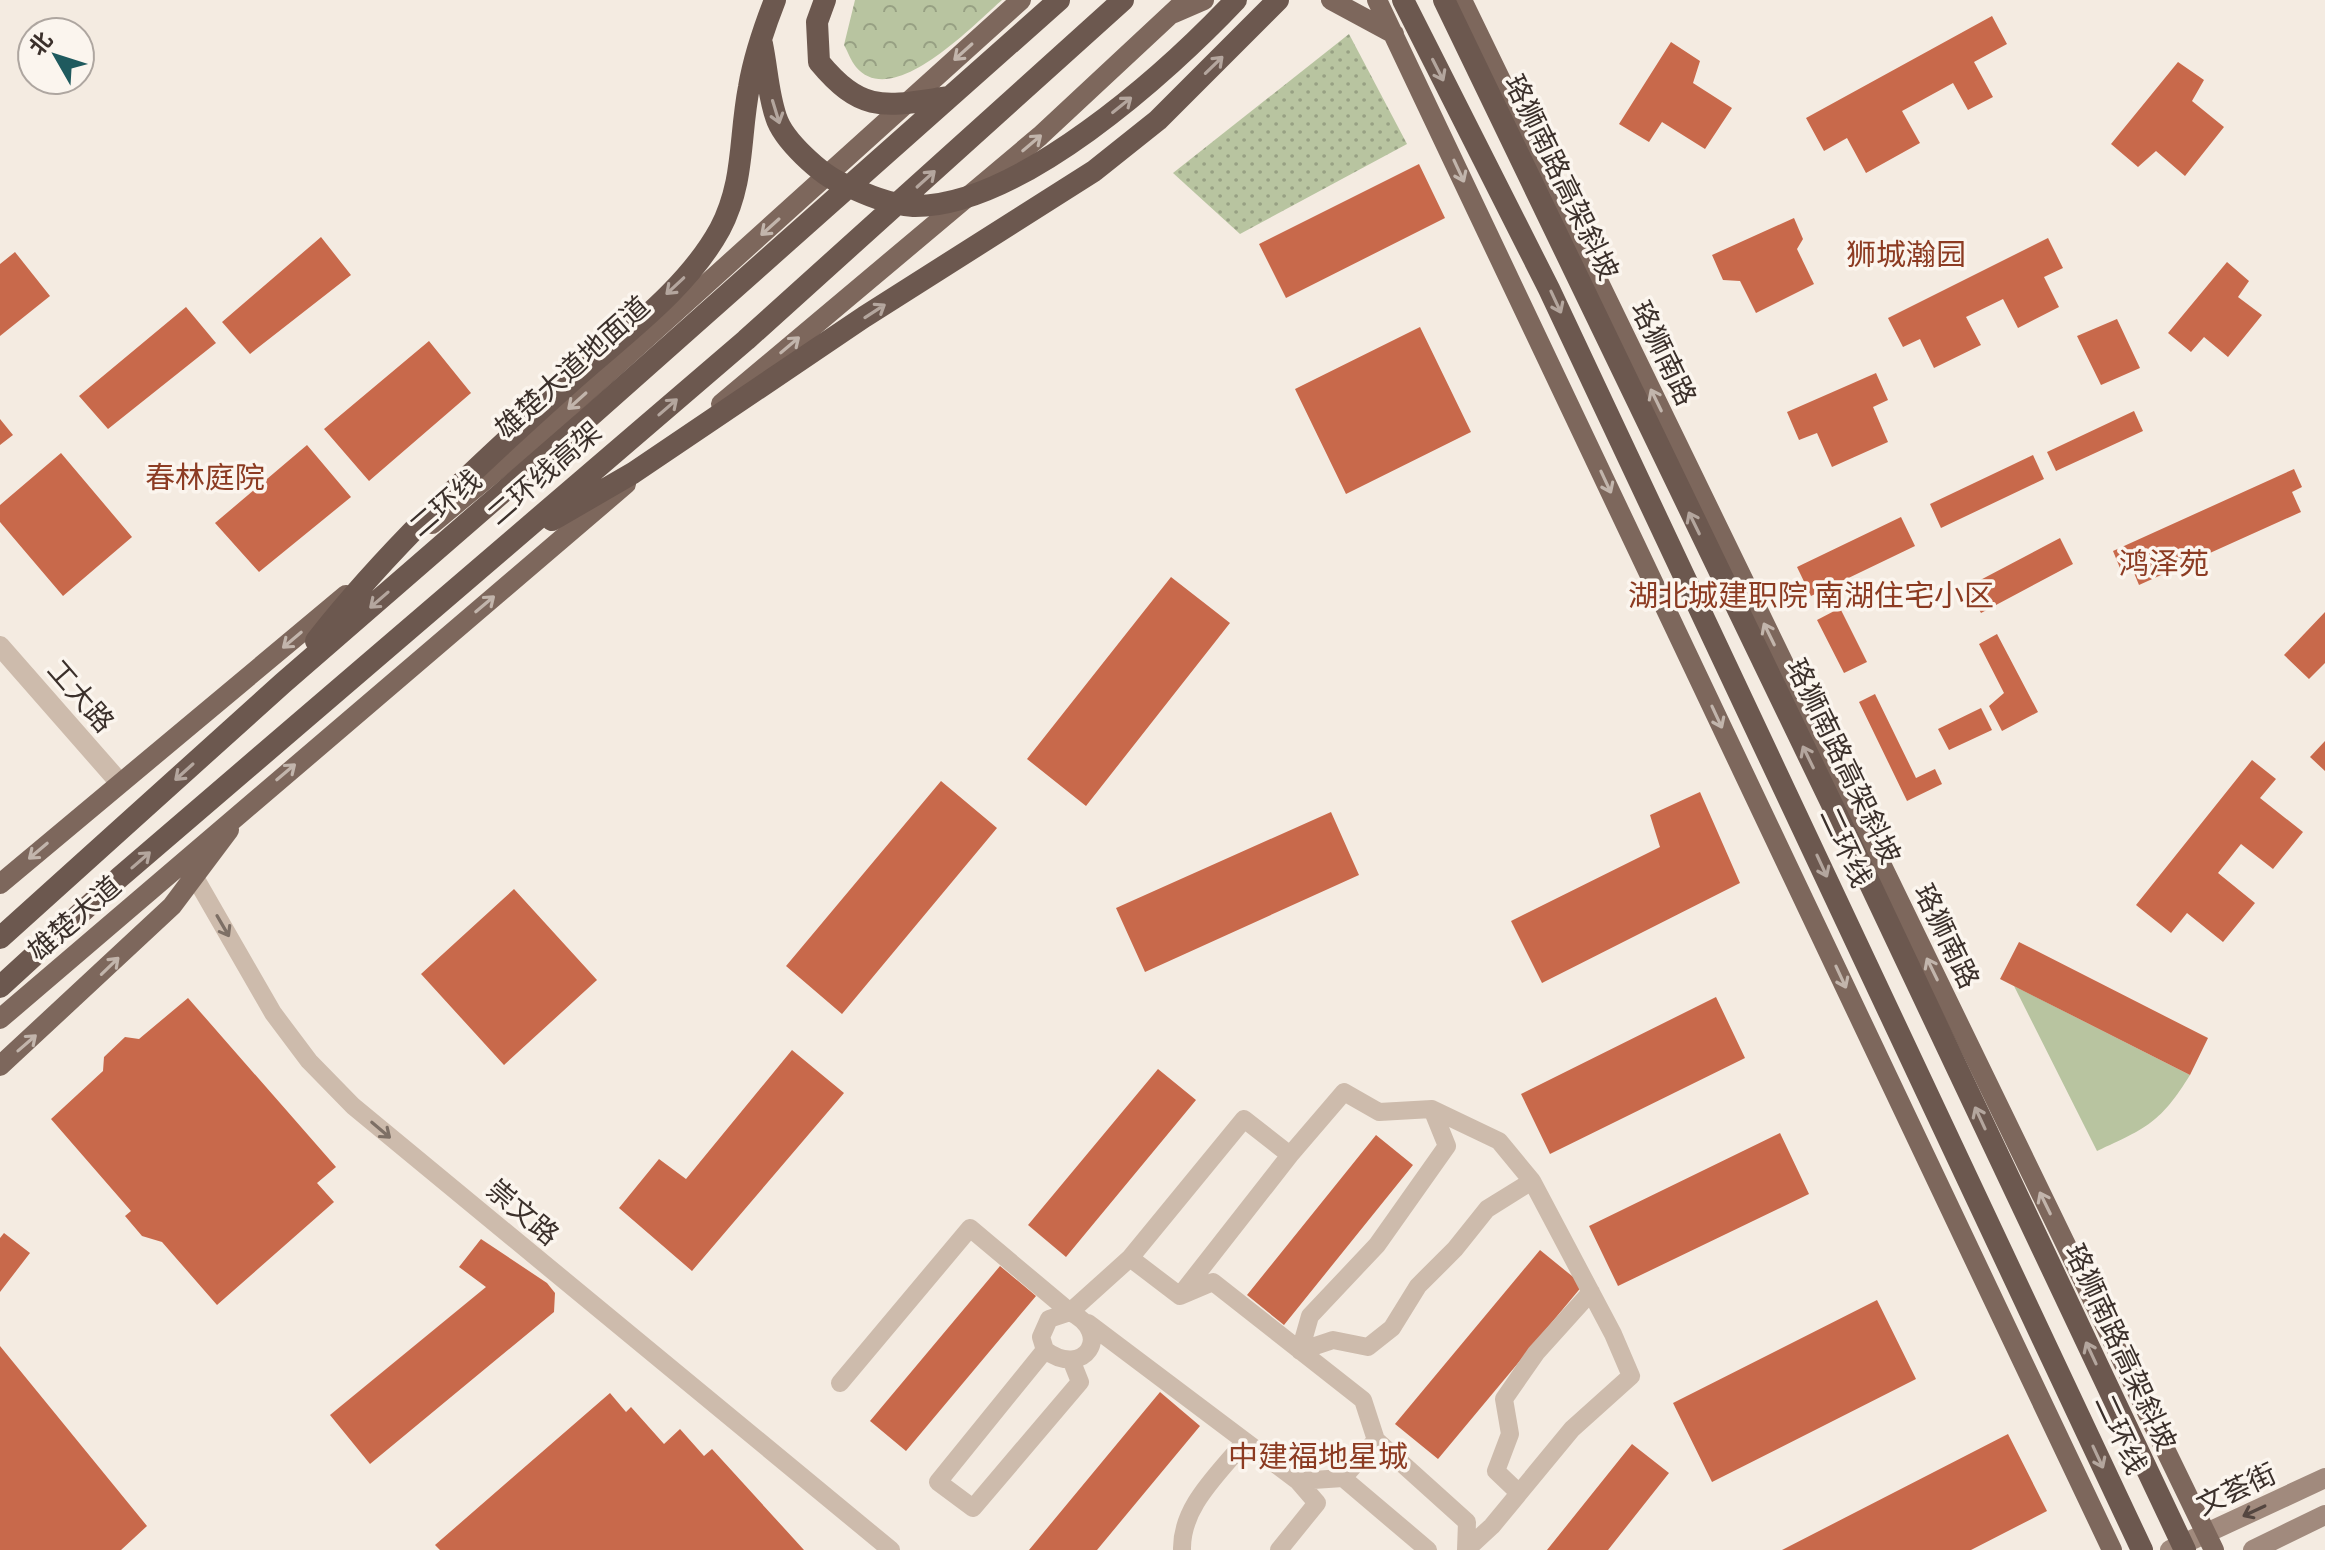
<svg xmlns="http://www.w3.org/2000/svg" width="2325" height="1550" font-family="'Source Sans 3','Noto Sans SC',sans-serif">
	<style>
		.grass { fill: url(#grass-dots) }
		.forest { fill: url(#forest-crowns) }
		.pitch { fill: #b8c4a0 }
		.building { fill: #c8694b }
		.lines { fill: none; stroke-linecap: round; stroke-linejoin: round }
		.minor { stroke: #cdbbac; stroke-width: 18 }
		.tertiary { stroke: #cdbbac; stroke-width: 20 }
		.secondary { stroke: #a18a7d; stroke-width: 20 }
		.primary { stroke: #7d675c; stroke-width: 20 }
		.trunk { stroke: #6c584f; stroke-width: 22 }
		.oneway { stroke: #c2b5ac }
		.oneway2 { stroke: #b4a69e }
		.oneway3 { stroke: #7d6f65 }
		.oneway4 { stroke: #544640 }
		.labels { text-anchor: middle; stroke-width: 7; stroke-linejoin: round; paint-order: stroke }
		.street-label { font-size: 28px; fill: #3b302b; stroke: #fbf5ee }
		.neighbourhood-label { font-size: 30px; fill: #8c3b22; stroke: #fbf5ee }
	</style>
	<defs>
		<pattern id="grass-dots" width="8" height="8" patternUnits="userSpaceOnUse" patternTransform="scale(2)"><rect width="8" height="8" fill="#b8c4a0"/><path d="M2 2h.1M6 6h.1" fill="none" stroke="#97a083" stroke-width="1.8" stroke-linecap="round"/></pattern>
		<pattern id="forest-crowns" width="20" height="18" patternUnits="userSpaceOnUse" patternTransform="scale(2)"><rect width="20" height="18" fill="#b8c4a0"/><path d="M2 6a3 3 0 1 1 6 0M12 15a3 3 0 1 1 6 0" fill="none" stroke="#97a083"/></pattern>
	</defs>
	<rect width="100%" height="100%" fill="#f4ebe1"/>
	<path class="grass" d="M1349 34 1407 144 1240 234 1173 173Z"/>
	<path class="forest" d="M855 0H1002C974 24 893 111 856 67 851 61 848 52 844 45Z"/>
	<path class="pitch" d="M2014 986 2190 1075C2161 1122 2147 1128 2097 1151Z"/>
	<path class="building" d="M1992 16 2007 44 1974 62 1993 97 1968 110 1953 83 1902 111 1920 143 1866 173 1847 138 1824 151 1806 118Z
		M1671 42 1700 61 1693 83 1732 108 1705 149 1662 122 1649 142 1619 124Z
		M2178 62 2204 80 2192 101 2224 127 2185 176 2156 151 2138 167 2111 144Z
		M1419 164 1445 218 1286 298 1259 244Z
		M1794 218 1803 239 1797 249 1814 284 1756 313 1740 281 1723 280 1712 255Z
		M321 237 351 275 250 354 222 322Z
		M2048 238 2063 268 2044 277 2059 307 2018 328 2003 299 1966 317 1981 345 1934 368 1920 339 1903 347 1888 318Z
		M15 252 50 296 0 336V264Z
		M2227 262 2249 281 2238 297 2262 315 2228 357 2204 337 2191 352 2168 333Z
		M186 307 216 343 108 429 79 396Z
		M2117 319 2140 368 2101 385 2077 336Z
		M1420 327 1471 432 1346 494 1295 389Z
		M429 341 471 393 369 481 324 429Z
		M1876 373 1888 400 1873 407 1888 442 1832 467 1817 433 1799 440 1787 412Z
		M2134 411 2143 431 2056 471 2047 452Z
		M0 419 13 435 0 445Z
		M307 445 351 497 259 572 215 523Z
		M61 453 132 537 63 596 0 522V505Z
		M2033 455 2044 479 1941 528 1930 504Z
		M2294 469 2302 487 2292 492 2301 512 2139 585 2132 568 2122 573 2113 551Z
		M1901 517 1915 546 1811 596 1797 567Z
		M2060 538 2073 564 1981 613 1967 587Z
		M1171 577 1230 623 1086 806 1027 759Z
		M1840 608 1867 662 1844 673 1817 620Z
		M2325 612V663L2309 679 2284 655Z
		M1997 634 2038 712 2002 731 1989 706 2004 693 1979 644Z
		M1875 694 1916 778 1935 769 1942 784 1907 801 1859 702Z
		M1981 708 1992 730 1949 750 1938 729Z
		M2325 741V771L2310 757Z
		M2252 760 2276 779 2260 798 2303 832 2273 869 2241 844 2218 873 2255 903 2223 942 2187 913 2171 933 2136 905Z
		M941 781 997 828 842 1014 786 966Z
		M1700 792 1740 883 1542 983 1511 921 1660 847 1650 815Z
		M1331 812 1359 875 1145 972 1116 908Z
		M514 889 597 980 504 1065 421 974Z
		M2019 942 2208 1038 2190 1075 2000 979Z
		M1716 997 1745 1058 1550 1154 1521 1094Z
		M188 998 336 1167 317 1183 334 1202 217 1305 162 1242 142 1236 125 1216 131 1211 51 1119 103 1071 104 1057 125 1037 139 1039Z
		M792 1050 844 1093 692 1271 619 1208 659 1159 686 1179Z
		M1158 1069 1196 1100 1066 1257 1028 1225Z
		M1780 1133 1809 1194 1618 1286 1589 1226Z
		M1376 1135 1413 1165 1284 1325 1247 1295Z
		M4 1233 30 1253 0 1292V1238Z
		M481 1239 547 1283 555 1293 554 1312 370 1464 330 1415 486 1287 459 1267Z
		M1540 1250 1583 1285 1438 1459 1395 1424Z
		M1000 1266 1036 1296 906 1451 870 1421Z
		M1877 1300 1916 1379 1712 1482 1673 1403Z
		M0 1346 147 1526 121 1550H0Z
		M1160 1392 1200 1426 1097 1550H1029Z
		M610 1393 626 1412 631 1407 664 1444 680 1429 704 1456 712 1449 804 1550H440L435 1545Z
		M2008 1434 2047 1511 1971 1550H1782Z
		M1632 1444 1669 1473 1608 1550H1547Z"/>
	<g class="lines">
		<path class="minor" d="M189 867 273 1013 309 1061 353 1106 891 1550
			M1290 1155 1344 1092 1379 1112 1432 1109 1499 1141 1532 1181 1487 1209 1455 1249 1418 1286 1392 1328 1368 1347 1333 1340 1300 1351 1310 1316 1377 1245 1447 1146 1432 1109
			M1130 1258 1244 1119 1290 1155 1182 1293
			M1045 1350C1084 1379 1114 1334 1070 1312L1049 1319 1041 1337 1045 1350 938 1482 973 1508 1080 1382 1072 1362
			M840 1383 970 1228 1070 1312 1130 1258 1180 1296 1213 1282 1363 1400 1376 1440 1343 1478 1298 1481 1088 1323
			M1376 1440 1467 1522 1466 1550
			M1343 1478 1428 1550
			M1518 1492 1496 1471 1510 1434 1504 1399 1536 1353 1591 1292
			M1182 1550C1181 1506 1219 1474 1245 1441
			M1279 1550 1317 1503 1298 1481
			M1466 1550 1492 1526 1572 1429 1631 1376 1613 1334 1532 1181"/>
		<path class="tertiary" d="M0 646 120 783"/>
		<path class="secondary" d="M2170 1550 2325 1478
			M2253 1550 2325 1515"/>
		<path class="primary" d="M1331 0 1394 34
			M1377 0 2112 1550
			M1462 0 2214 1550
			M1174 13 1204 0
			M721 404 1040 136 1186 0
			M432 524 538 436 1021 0
			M0 884 346 595
			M0 1019 626 484
			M0 1066 172 906 229 830"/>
		<path class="trunk" d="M825 0 817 22 819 62C863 115 886 106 949 97
			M1403 0 1549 289 2142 1550
			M1444 0 1853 848 2185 1550
			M762 44C767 68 768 94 776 117 783 140 821 175 843 184 865 194 889 205 913 206 1018 208 1168 72 1236 0
			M552 520 633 473 864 317 1094 171 1158 120 1278 0
			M316 641C388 549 476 467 563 389 616 340 685 293 720 229 745 181 739 138 749 87 754 57 764 28 775 0
			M0 938 283 683 586 420 1059 0
			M0 987 120 877 746 340 1123 0"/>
	</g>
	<defs><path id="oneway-shaft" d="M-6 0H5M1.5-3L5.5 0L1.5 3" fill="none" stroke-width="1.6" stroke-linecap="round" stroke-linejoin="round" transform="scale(2)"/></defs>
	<g class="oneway">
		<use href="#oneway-shaft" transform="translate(963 52) rotate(138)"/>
		<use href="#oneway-shaft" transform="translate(1032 143) rotate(-40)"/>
		<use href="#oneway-shaft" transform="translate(1459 171) rotate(65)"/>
		<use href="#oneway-shaft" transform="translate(770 227) rotate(138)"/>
		<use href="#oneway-shaft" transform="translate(790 345) rotate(-40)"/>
		<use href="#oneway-shaft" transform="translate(1656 400) rotate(-116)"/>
		<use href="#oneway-shaft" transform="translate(577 401) rotate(138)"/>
		<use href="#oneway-shaft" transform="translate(1606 482) rotate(65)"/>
		<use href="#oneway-shaft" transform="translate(485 604) rotate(-40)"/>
		<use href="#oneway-shaft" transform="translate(1769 634) rotate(-116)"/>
		<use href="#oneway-shaft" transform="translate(292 640) rotate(140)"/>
		<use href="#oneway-shaft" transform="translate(1717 717) rotate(65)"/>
		<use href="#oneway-shaft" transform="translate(286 772) rotate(-40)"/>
		<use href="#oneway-shaft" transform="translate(38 851) rotate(140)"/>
		<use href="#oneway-shaft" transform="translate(110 966) rotate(-44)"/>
		<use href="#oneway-shaft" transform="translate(1932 969) rotate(-116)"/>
		<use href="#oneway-shaft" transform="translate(1841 977) rotate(65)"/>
		<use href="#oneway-shaft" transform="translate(27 1043) rotate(-41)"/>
		<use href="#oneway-shaft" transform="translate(2045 1203) rotate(-116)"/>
	</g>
	<g class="oneway2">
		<use href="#oneway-shaft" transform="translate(1214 65) rotate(-44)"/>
		<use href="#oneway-shaft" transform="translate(1438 70) rotate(63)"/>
		<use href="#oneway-shaft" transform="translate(1122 105) rotate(-39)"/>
		<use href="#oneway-shaft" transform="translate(776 112) rotate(73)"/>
		<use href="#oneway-shaft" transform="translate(926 179) rotate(-42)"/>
		<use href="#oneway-shaft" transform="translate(675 286) rotate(137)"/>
		<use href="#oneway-shaft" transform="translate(1556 302) rotate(65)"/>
		<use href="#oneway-shaft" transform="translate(875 311) rotate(-33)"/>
		<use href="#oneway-shaft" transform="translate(668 407) rotate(-41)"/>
		<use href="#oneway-shaft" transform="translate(1694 523) rotate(-116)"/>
		<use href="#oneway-shaft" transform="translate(379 600) rotate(139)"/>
		<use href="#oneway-shaft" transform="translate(1808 757) rotate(-116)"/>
		<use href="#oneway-shaft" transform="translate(184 772) rotate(138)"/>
		<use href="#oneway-shaft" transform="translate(141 860) rotate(-41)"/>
		<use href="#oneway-shaft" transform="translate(1822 866) rotate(65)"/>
		<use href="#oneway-shaft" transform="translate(1980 1118) rotate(-115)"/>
		<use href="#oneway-shaft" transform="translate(2091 1353) rotate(-115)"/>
		<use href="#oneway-shaft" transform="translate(2098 1457) rotate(65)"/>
	</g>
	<g class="oneway3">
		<use href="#oneway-shaft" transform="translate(223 926) rotate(60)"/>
		<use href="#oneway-shaft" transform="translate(381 1130) rotate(40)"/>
	</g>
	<use class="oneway4" href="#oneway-shaft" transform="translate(2254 1511) rotate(155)"/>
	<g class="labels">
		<g class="street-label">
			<text transform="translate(1562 177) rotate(64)" y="10">珞狮南路高架斜坡</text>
			<text transform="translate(1664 353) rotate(64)" y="10">珞狮南路</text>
			<text transform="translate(572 367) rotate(-42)" y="10">雄楚大道地面道</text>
			<text transform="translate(544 473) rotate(-41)" y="10">二环线高架</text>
			<text transform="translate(445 503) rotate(-41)" y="10">二环线</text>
			<text transform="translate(81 696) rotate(49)" y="10">工大路</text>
			<text transform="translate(1844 761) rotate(64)" y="10">珞狮南路高架斜坡</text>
			<text transform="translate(1846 847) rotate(65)" y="10">二环线</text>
			<text transform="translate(74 918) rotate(-41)" y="10">雄楚大道</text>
			<text transform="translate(1947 936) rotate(64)" y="10">珞狮南路</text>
			<text transform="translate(523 1212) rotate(40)" y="10">崇文路</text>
			<text transform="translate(2121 1347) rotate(65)" y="10">珞狮南路高架斜坡</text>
			<text transform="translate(2121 1434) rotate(65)" y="10">二环线</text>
			<text transform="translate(2236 1489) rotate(-25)" y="10">文荟街</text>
		</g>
		<g class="neighbourhood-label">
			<text x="1906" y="265">狮城瀚园</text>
			<text x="205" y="488">春林庭院</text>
			<text x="2164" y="574">鸿泽苑</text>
			<text x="1811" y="606">湖北城建职院 南湖住宅小区</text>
			<text x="1318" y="1467">中建福地星城</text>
		</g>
	</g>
	<g transform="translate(56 56) rotate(309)"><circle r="38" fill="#fbf5ee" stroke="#aea6a0" stroke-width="2"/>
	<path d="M0-6L14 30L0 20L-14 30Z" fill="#1f5a5e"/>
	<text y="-12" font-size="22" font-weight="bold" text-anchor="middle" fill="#3b302b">北</text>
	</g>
</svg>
